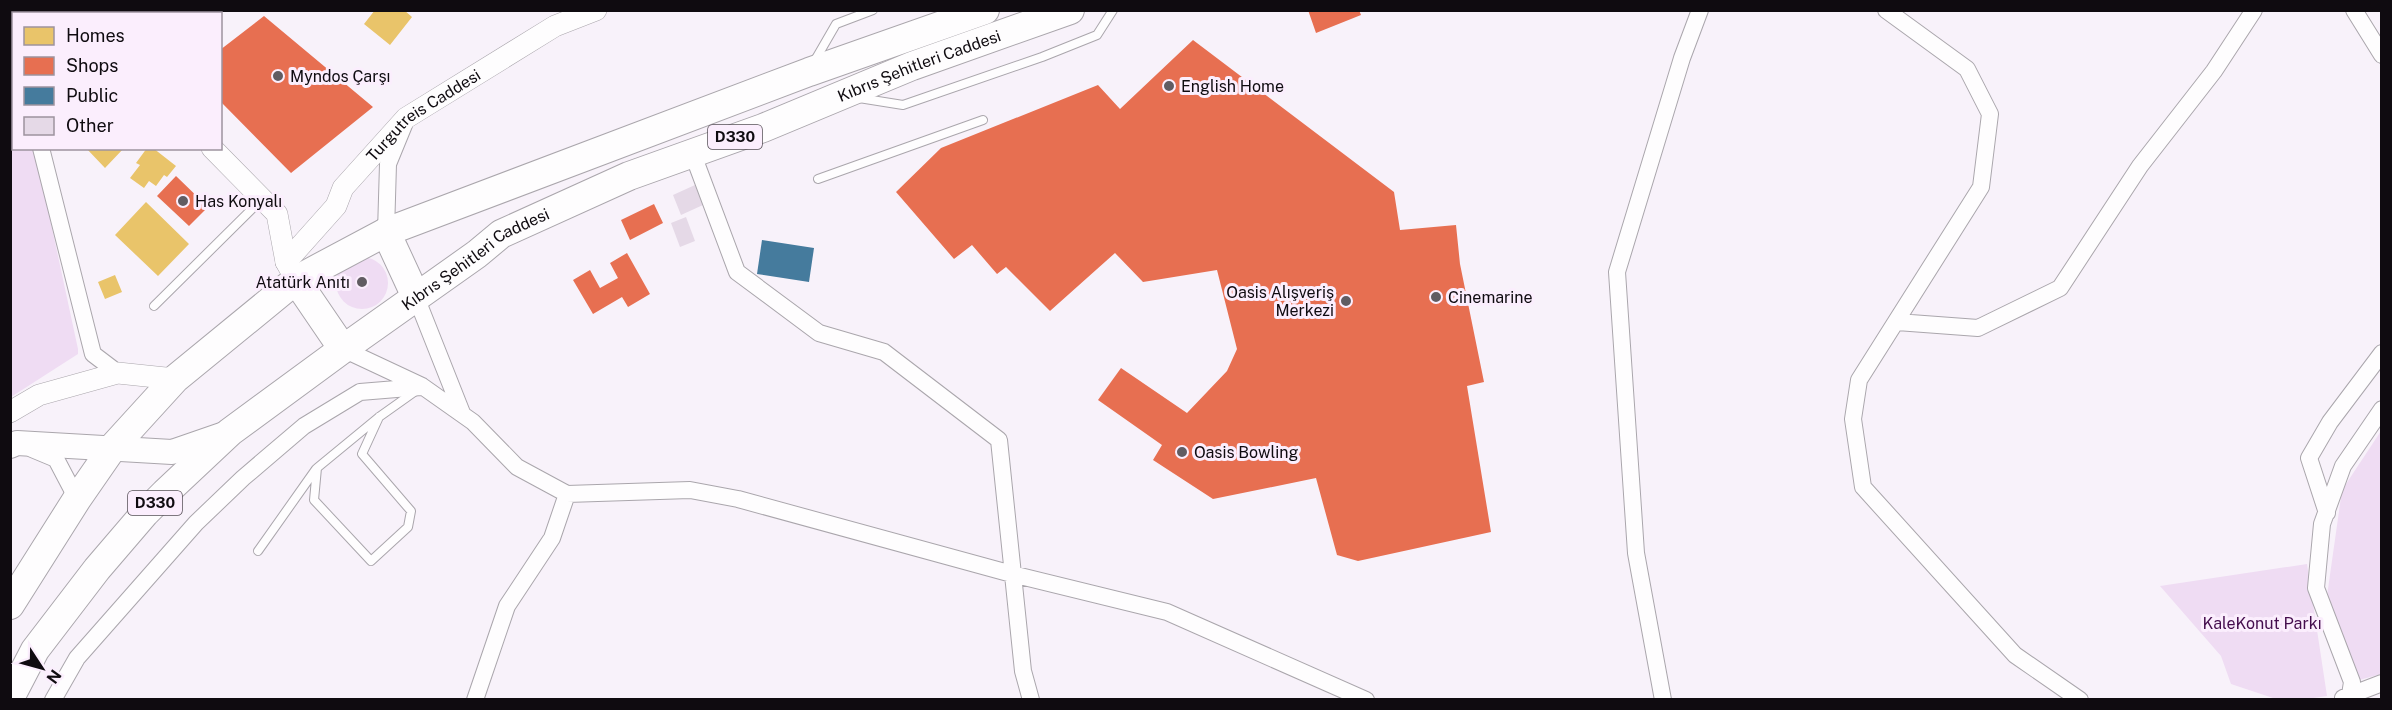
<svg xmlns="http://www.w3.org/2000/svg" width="2392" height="710" font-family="'Public Sans',sans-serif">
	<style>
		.green { fill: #efdcf3 }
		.homes { fill: #e9c46a }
		.shops { fill: #e76f51 }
		.public { fill: #457b9d }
		.building { fill: #e5d9e7 }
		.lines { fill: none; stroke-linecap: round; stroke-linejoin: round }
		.service-casing { stroke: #aaa6ac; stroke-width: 10 }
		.minor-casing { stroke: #aaa6ac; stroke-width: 18 }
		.tertiary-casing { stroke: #aaa6ac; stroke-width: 22 }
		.secondary-casing { stroke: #aaa6ac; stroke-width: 26 }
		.trunk-casing { stroke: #aaa6ac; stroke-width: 30 }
		.service { stroke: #fefdfe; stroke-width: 8 }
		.minor { stroke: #fefdfe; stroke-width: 16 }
		.tertiary { stroke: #fefdfe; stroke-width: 21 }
		.secondary { stroke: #fefdfe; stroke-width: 24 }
		.trunk { stroke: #fefdfe; stroke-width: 28 }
		.poi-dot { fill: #615c62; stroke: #fbeefd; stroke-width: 2 }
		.labels { text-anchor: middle; stroke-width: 6; stroke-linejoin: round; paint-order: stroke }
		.shield { fill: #fbeefd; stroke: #564f57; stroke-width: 1.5 }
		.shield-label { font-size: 15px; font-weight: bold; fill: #0f0b10 }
		.street-label { font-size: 16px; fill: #0f0b10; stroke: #fbeefd }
		.poi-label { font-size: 16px; fill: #0f0b10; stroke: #fbeefd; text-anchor: start }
		.park-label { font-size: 16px; fill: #440c4d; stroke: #fbeefd }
	</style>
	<rect width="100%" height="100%" fill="#f8f2fa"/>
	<path class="green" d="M10 97 14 99V148L35 149 78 349V354L11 397Z
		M336 283a26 26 0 1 1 52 0a26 26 0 1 1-52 0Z
		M2381 431V674L2352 682 2327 596 2342 490Z
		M2307 564 2327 696 2307 699H2276L2231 684 2221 656 2160 586Z"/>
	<path class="homes" d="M375 10H404L412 17 390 45 364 24Z
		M86 148H124L105 168Z
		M147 148H153L176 166 167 177 164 175 156 186 149 181 144 188 130 178 140 165 136 163Z
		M146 202 189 244 158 276 115 235Z
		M115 275 122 292 105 299 98 282Z"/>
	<path class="shops" d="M1308 10H1359L1361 15 1316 33Z
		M264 16 373 107 291 173 220 101V50Z
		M1193 40 1394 192 1400 230 1456 225 1460 264 1484 382 1467 386 1491 532 1358 561 1337 555 1316 478 1213 499 1153 460 1162 445 1098 400 1121 368 1187 413 1227 371 1237 349 1217 270 1143 282 1115 253 1050 311 1006 267 997 274 972 245 954 259 896 192 941 148 1098 85 1120 109Z
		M176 176 208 207 189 226 157 196Z
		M654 204 663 223 630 240 621 220Z
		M627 253 650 294 628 307 622 297 593 314 573 280 590 270 600 288 618 278 610 263Z"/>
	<path class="public" d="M762 240 814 248 809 282 757 274Z"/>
	<path class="building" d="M695 185 703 205 681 215 673 195Z
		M686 217 695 241 680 247 671 223Z"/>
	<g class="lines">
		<g class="service-casing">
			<path id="service" d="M814 62 836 24 873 10
				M859 98 903 105 1042 57 1097 35 1113 10
				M818 179 983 120
				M154 306 262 199
				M379 417 362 454 411 511 408 527 371 561 314 500 317 468 379 417 417 390
				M258 551 316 469"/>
		</g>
		<g class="minor-casing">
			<path id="minor" d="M1886 10 1967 69 1990 114 1981 187 1859 380 1853 419 1863 487 2015 655 2080 700
				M2354 10 2382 55
				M109 14 112 10
				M10 73 14 77
				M41 148 93 354 118 373
				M692 152 737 272 819 333 884 352 999 440 1023 671 1031 700
				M386 232 388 164 404 125
				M416 297 462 413
				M1897 322 1978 328 2060 288 2140 166 2214 71 2254 10
				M343 349 422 386 473 422 517 467 567 494 690 490 738 499 1012 574 1167 612 1366 700
				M32 449 56 459 77 499
				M2327 513 2309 458 2330 422 2382 353
				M2350 695 2352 682 2316 588 2322 524 2343 466 2382 409
				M2343 698 2382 683
				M53 700 77 658 196 523 243 478 304 426 360 392 421 387
				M475 700 507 606 552 538 567 494
				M1663 700 1636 553 1617 272 1682 58 1700 10"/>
		</g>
		<g class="tertiary-casing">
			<g id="tertiary">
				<path d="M75 10 78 14"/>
				<path d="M212 148 277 214 286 262 291 271"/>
				<path id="s1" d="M286 262 336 206 343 188 406 118 555 26 596 10"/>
				<path d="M10 412 39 395 118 373 175 379"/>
			</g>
		</g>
		<g class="secondary-casing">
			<path id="secondary" d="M10 446 17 443 172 452 227 433"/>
		</g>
		<g class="trunk-casing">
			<g id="trunk">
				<path d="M386 232 416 297"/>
				<path d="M296 280 343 349"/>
				<path d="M10 605 77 499 113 447 175 379 296 280 386 232 809 72 985 10"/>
				<path id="s2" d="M10 698 35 650 97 569 145 513 165 493 230 432 343 349 477 254 501 234 629 176 763 128 912 66 1070 10"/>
			</g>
		</g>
		<use href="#service" class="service"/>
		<use href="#minor" class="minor"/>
		<use href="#tertiary" class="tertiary"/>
		<use href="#secondary" class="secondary"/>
		<use href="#trunk" class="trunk"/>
	</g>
	<g class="poi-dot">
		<circle cx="278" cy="76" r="6"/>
		<circle cx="1169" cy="86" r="6"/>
		<circle cx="183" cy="201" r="6"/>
		<circle cx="362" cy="282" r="6"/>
		<circle cx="1436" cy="297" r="6"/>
		<circle cx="1346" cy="301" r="6"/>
		<circle cx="1182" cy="452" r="6"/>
	</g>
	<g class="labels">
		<g class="shield">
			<rect x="708" y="125" width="54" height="24" rx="4.5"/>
			<rect x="128" y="491" width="54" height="24" rx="4.5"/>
		</g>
		<g class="shield-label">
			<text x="735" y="142">D330</text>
			<text x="155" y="508">D330</text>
		</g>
		<g class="street-label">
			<text dy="6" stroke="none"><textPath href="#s2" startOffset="1134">Kıbrıs Şehitleri Caddesi</textPath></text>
			<text dy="6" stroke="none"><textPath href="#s1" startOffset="204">Turgutreis Caddesi</textPath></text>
			<text dy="6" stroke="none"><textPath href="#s2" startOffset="648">Kıbrıs Şehitleri Caddesi</textPath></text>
		</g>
		<g class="poi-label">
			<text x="290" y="82">Myndos Çarşı</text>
			<text x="1181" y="92">English Home</text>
			<text x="195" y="207">Has Konyalı</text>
			<text x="350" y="288" text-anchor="end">Atatürk Anıtı</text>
			<text x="1334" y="298" text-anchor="end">Oasis Alışveriş<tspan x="1334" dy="18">Merkezi</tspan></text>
			<text x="1448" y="303">Cinemarine</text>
			<text x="1194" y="458">Oasis Bowling</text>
		</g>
		<g class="park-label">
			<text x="2262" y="629">KaleKonut Parkı</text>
		</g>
	</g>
	<rect width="2392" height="710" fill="none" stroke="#0f0b10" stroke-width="24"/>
	<rect x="12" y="12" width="210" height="138" fill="#fbeefd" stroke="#9d939e" stroke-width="1.5"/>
	<rect x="24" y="27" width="30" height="18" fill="#e9c46a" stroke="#9d939e" stroke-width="1.5"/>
	<text x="66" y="42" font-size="18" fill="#0f0b10">Homes</text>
	<rect x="24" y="57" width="30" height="18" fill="#e76f51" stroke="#9d939e" stroke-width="1.5"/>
	<text x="66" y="72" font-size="18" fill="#0f0b10">Shops</text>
	<rect x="24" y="87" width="30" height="18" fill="#457b9d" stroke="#9d939e" stroke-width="1.5"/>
	<text x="66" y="102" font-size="18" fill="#0f0b10">Public</text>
	<rect x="24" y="117" width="30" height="18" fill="#e5d9e7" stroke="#9d939e" stroke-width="1.5"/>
	<text x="66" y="132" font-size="18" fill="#0f0b10">Other</text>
	<g transform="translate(42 668) rotate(126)" stroke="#fbeefd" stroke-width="4.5" paint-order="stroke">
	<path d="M0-4.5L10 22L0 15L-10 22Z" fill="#0f0b10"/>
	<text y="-9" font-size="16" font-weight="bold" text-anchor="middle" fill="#0f0b10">N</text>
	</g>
</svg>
